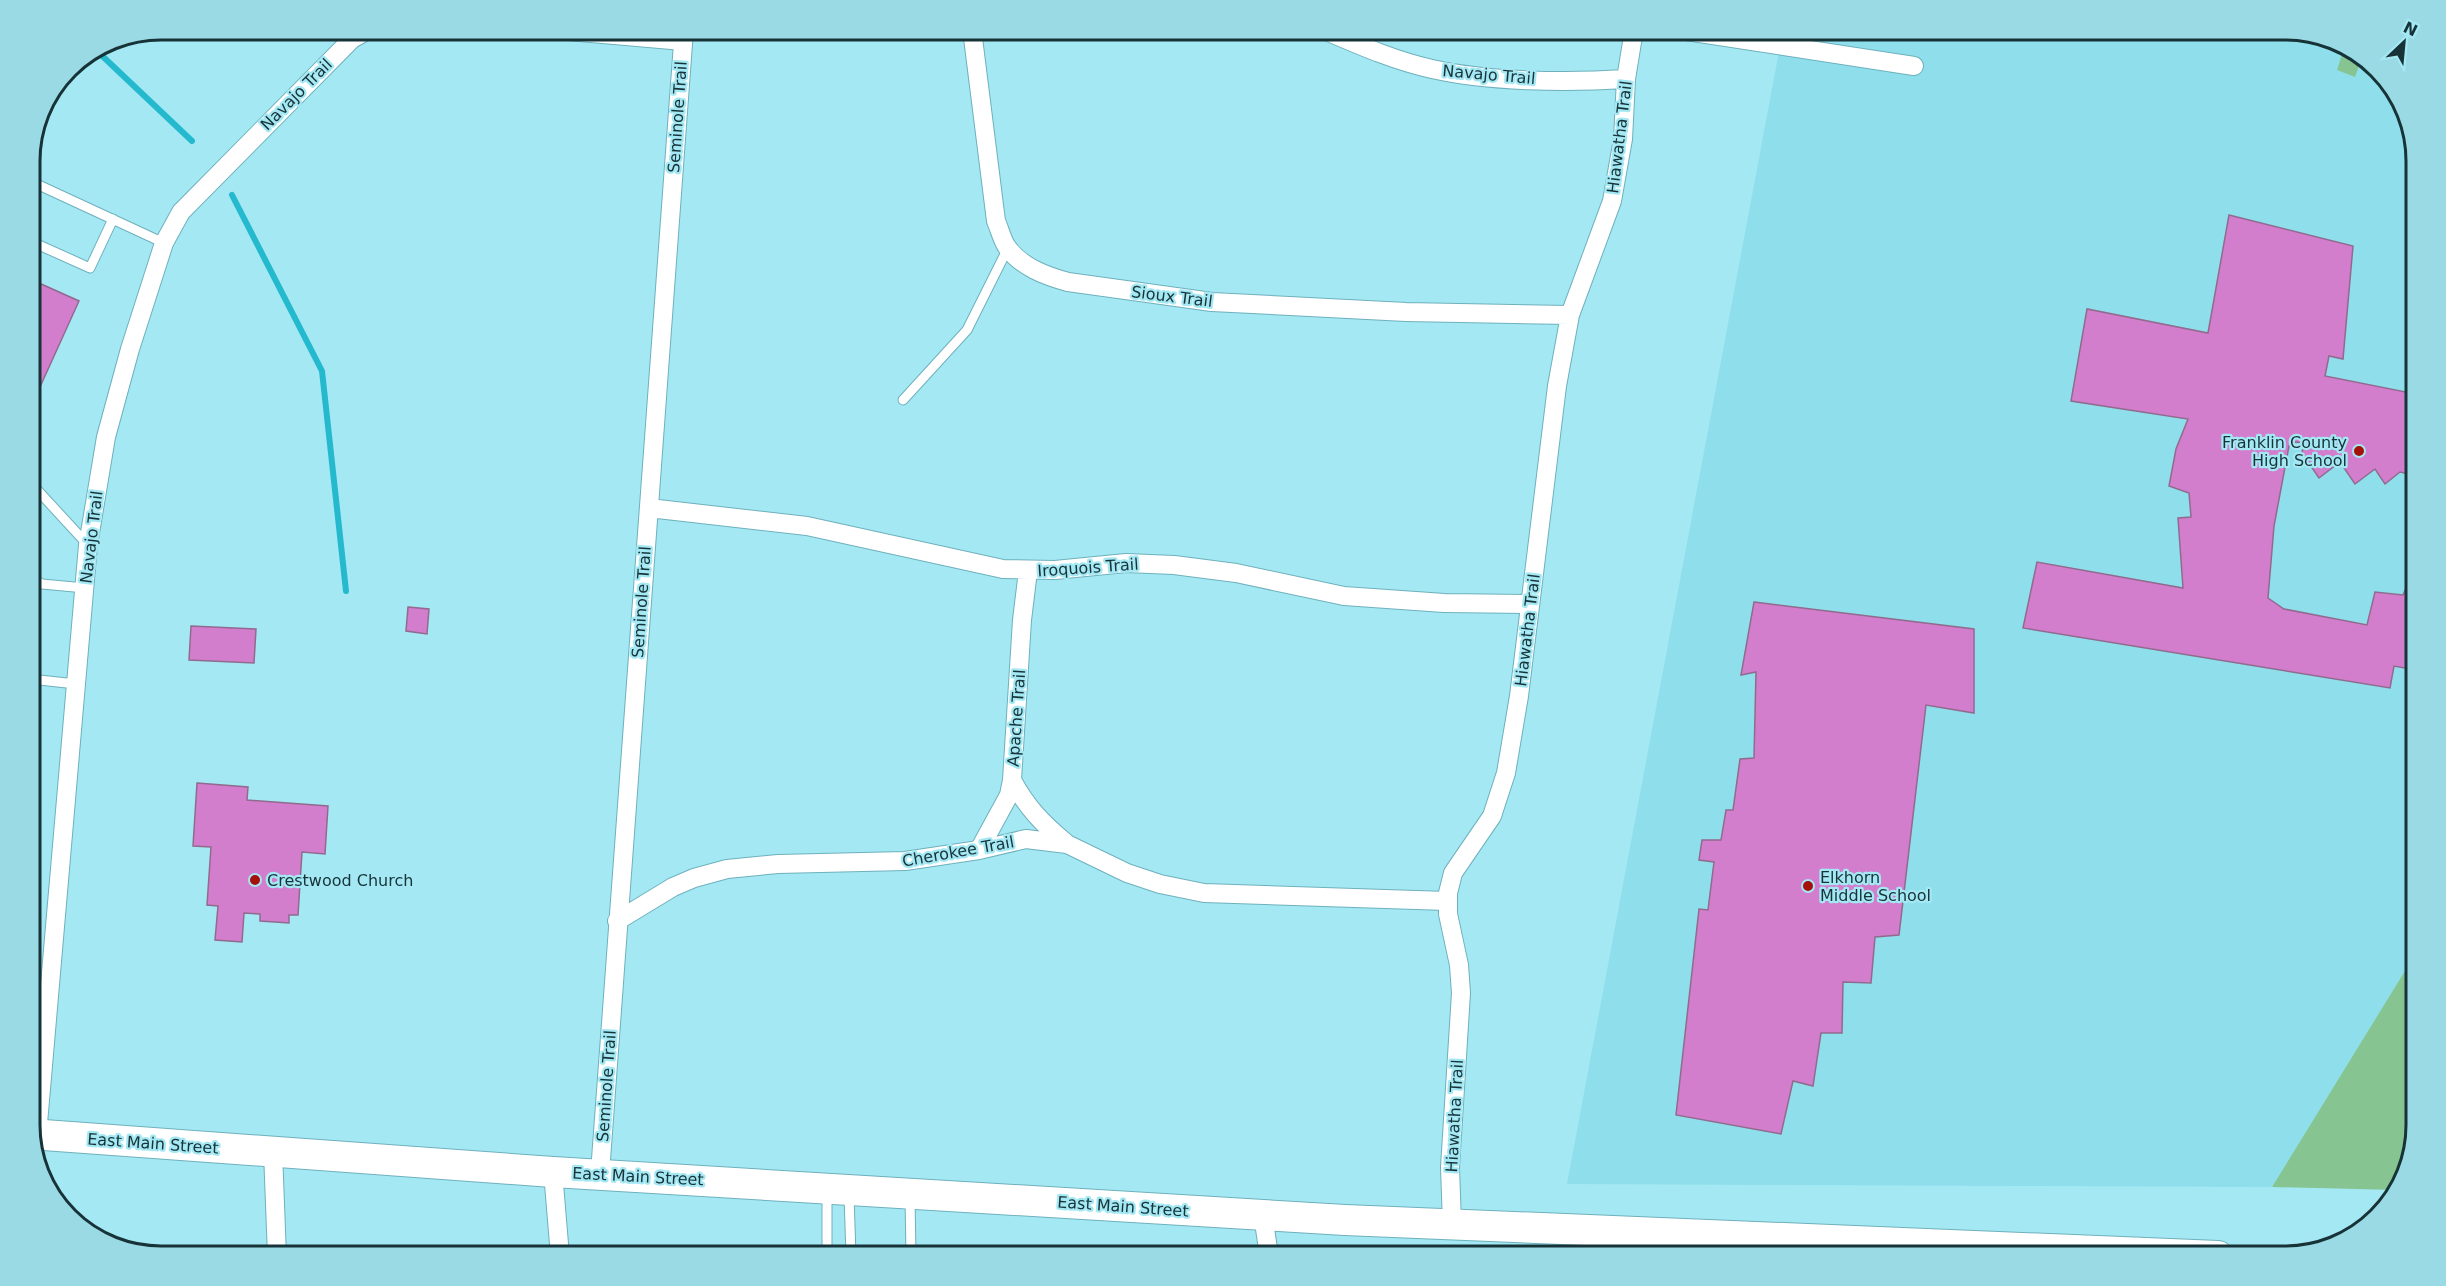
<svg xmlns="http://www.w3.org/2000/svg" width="2446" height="1286" font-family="'DejaVu Sans',sans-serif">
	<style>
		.built { fill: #8edeeb }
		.green { fill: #86c591 }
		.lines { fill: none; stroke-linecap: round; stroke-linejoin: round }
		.stream { stroke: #24b9cd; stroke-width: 6 }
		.building { fill: #d37dcd; stroke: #916b8e; stroke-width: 1.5 }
		.lane-casing { stroke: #6eb1bd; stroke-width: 11 }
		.street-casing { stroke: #6eb1bd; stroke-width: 20 }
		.primary-casing { stroke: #6eb1bd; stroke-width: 32 }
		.lane { stroke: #fff; stroke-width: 9 }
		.street { stroke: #fff; stroke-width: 18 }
		.primary { stroke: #fff; stroke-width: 30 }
		.poi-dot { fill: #a51008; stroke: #a4e8f4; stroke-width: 2 }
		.labels { text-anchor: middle; stroke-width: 4.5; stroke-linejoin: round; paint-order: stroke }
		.street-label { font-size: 16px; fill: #173338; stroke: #a4e8f4 }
		.poi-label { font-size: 16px; fill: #173338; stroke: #a4e8f4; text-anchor: start }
		.rim { fill: none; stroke: #173338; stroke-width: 3 }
	</style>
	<rect width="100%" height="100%" fill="#a4e8f4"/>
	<path class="built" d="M1783 30H2285L2343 44 2394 89 2416 153V953L2272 1187 1567 1184Z"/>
	<path class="green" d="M2345 45 2361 60 2355 77 2337 70Z
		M2363 61 2394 89 2400 107 2378 85Z
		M2416 953V1125L2402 1183 2396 1190 2272 1187Z"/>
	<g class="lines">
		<path class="stream" d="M96 50 192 141
			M232 195 322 371 346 591"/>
	</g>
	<path class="building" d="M2229 215 2353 246 2343 359 2329 356 2325 376 2416 394V484L2409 474 2400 472 2385 484 2375 469 2355 484 2340 462 2319 478 2302 453 2304 443 2295 442 2289 446 2274 526 2268 598 2284 609 2367 625 2375 592 2403 595 2406 588 2416 590V670L2394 666 2390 688 2023 628 2037 562 2183 588 2178 518 2191 517 2189 493 2169 486 2176 449 2188 419 2071 401 2087 309 2208 333Z
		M30 279 79 301 30 409Z
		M1754 602 1974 629V713L1926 705 1899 935 1875 937 1871 983 1843 982 1842 1033H1821L1813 1086 1793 1081 1781 1134 1676 1115 1699 909 1708 910 1714 862 1699 860 1702 840H1721L1726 810H1733L1740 759 1754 758 1756 672 1741 675Z
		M408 607 429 609 427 634 406 631Z
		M191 626 256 629 254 663 189 660Z
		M197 783 248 787 247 800 328 806 325 854 302 852 298 915H289V923L260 921V914L244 913 242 942 215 940 218 906 207 905 211 847 193 846Z"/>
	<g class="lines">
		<g class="lane-casing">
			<path id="lane" d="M30 181 164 243
				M30 241 90 268 113 219
				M903 400 967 330 1008 248
				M30 482 88 545
				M30 577 42 584 85 588
				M30 679 76 684
				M30 1034 46 1035
				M827 1193V1256
				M849 1195 851 1256
				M910 1198 911 1256"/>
		</g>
		<g class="street-casing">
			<path id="street" d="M557 30 683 41
				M972 30 996 221C1000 230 1002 240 1007 247 1021 267 1046 276 1068 282L1212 302 1406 312 1570 315
				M1324 30C1359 45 1395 61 1432 69 1491 82 1566 83 1626 79
				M1680 30 1914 66
				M649 508 807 526 1003 569 1055 570 1126 563 1174 565 1236 573 1344 596 1444 603 1530 604
				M1028 571 1022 620 1012 780C1027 808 1043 824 1067 844
				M979 850 1009 795 1012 780
				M617 921 673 887 694 878 727 869 778 864 905 861 979 850 1026 839 1067 844 1127 873 1160 884 1204 893 1447 901
				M37 1135 88 545 106 437 130 349 164 243 181 212 352 39 368 30
				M273 1152 277 1256
				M553 1172 560 1256
				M600 1173 684 30
				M1263 1215 1269 1256
				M1452 1224 1450 1167 1461 993 1459 965 1448 914V893L1453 873 1492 816 1506 773 1519 696 1557 386 1570 315 1612 201 1623 139 1626 79 1634 30"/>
		</g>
		<g class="primary-casing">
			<path id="primary" d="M30 1134 553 1172 1345 1220 2218 1256"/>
		</g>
		<use href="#lane" class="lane"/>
		<use href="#street" class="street"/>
		<use href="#primary" class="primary"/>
	</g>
	<g class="poi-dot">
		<circle cx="2359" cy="451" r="6"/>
		<circle cx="255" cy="880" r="6"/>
		<circle cx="1808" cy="886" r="6"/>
	</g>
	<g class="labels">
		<g class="street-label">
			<text transform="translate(1489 74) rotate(5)" y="6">Navajo Trail</text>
			<text transform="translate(296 94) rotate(-45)" y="6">Navajo Trail</text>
			<text transform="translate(677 117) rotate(-86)" y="6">Seminole Trail</text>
			<text transform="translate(1619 137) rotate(-83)" y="6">Hiawatha Trail</text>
			<text transform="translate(1172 296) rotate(7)" y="6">Sioux Trail</text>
			<text transform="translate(91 537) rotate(-83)" y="6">Navajo Trail</text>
			<text transform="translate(1088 567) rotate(-4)" y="6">Iroquois Trail</text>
			<text transform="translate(641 602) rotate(-86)" y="6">Seminole Trail</text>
			<text transform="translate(1527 630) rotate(-83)" y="6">Hiawatha Trail</text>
			<text transform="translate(1016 718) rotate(-86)" y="6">Apache Trail</text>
			<text transform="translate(958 851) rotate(-10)" y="6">Cherokee Trail</text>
			<text transform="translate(606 1086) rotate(-86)" y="6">Seminole Trail</text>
			<text transform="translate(1454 1116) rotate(-87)" y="6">Hiawatha Trail</text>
			<text transform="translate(153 1143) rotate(4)" y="6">East Main Street</text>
			<text transform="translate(638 1176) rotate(3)" y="6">East Main Street</text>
			<text transform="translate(1123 1206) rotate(4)" y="6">East Main Street</text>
		</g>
		<g class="poi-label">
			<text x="2347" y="448" text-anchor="end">Franklin County<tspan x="2347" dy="18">High School</tspan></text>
			<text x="1820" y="883">Elkhorn<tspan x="1820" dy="18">Middle School</tspan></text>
			<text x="267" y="886">Crestwood Church</text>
		</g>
	</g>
	<path d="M0 0H2446V1286H0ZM161 40H2285A121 121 0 0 1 2406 161V1125A121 121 0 0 1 2285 1246H161A121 121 0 0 1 40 1125V161A121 121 0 0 1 161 40Z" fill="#99dae5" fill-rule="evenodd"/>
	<path class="rim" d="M161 40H2285A121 121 0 0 1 2406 161V1125A121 121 0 0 1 2285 1246H161A121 121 0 0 1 40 1125V161A121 121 0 0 1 161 40Z"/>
	<g transform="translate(2404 42) rotate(26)" stroke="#a4e8f4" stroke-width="4.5" paint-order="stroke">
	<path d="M0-4.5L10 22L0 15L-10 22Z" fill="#173338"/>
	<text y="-9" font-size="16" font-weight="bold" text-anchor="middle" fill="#173338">N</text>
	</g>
</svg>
